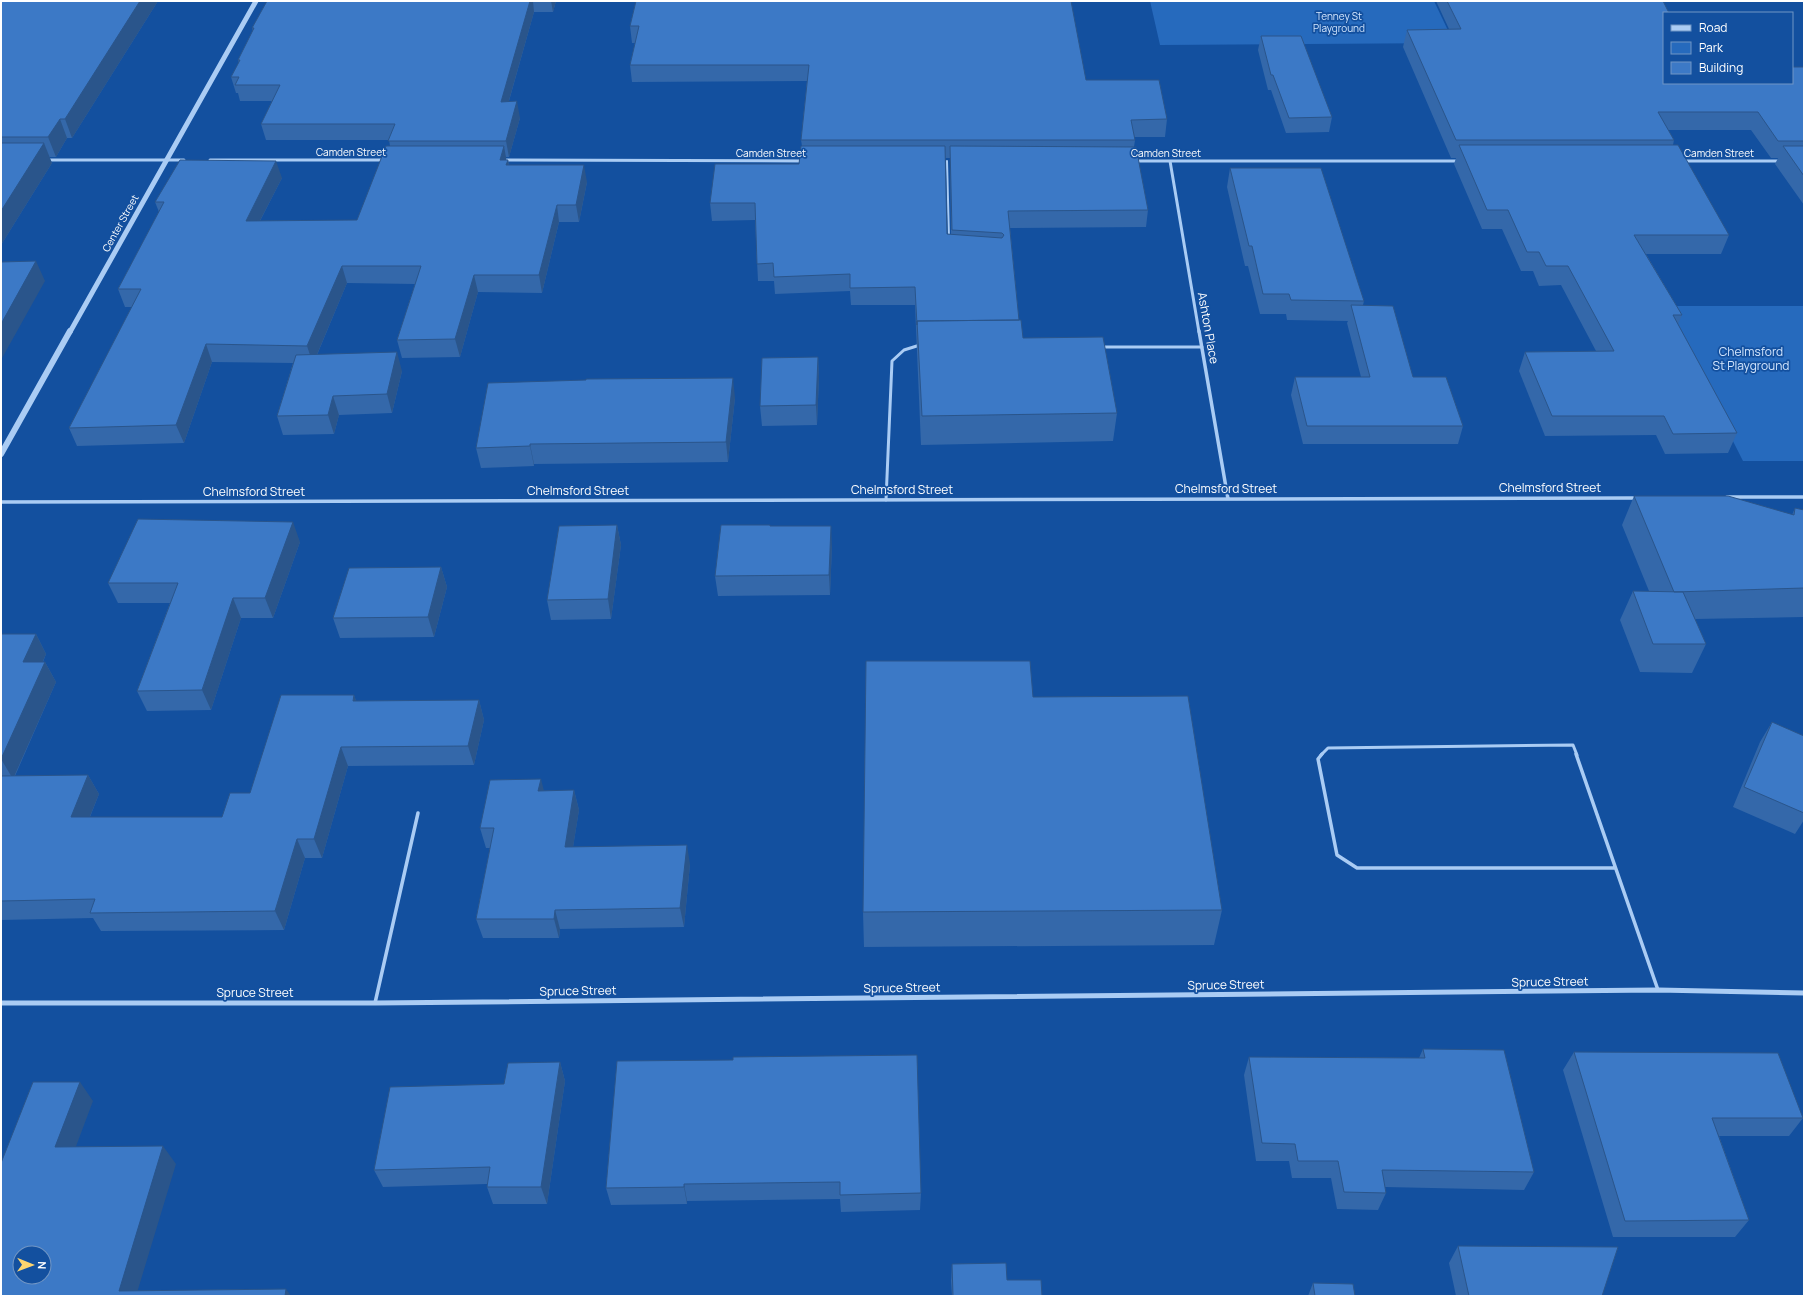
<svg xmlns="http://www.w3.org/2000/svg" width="1805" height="1297" font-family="Manrope,sans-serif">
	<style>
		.green { fill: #266abd }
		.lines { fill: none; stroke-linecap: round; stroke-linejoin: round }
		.service-far2 { stroke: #aaccf4; stroke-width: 2 }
		.service-far1 { stroke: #aaccf4; stroke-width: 3 }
		.service { stroke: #aaccf4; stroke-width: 3.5 }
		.minor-far2 { stroke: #aaccf4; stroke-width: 3 }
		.minor-far1 { stroke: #aaccf4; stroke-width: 3.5 }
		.minor { stroke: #aaccf4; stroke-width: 5 }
		.tertiary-far1 { stroke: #aaccf4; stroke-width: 5 }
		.tertiary { stroke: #aaccf4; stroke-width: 6 }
		.wall { fill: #3468aa; fill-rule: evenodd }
		.shaded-wall { fill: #2a558b }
		.building { fill: #3c79c6; stroke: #2a558b; fill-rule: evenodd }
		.labels { text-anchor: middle; stroke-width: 3.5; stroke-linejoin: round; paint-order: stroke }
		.far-park-label { font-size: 10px; fill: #d3e6fe; stroke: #13509f }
		.far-street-label { font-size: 10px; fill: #fff; stroke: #13509f }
		.street-label { font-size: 12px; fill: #fff; stroke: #13509f }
		.park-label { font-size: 12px; fill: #d3e6fe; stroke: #13509f }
	</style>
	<rect width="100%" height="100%" fill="#13509f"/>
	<path class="green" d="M1150 1H1434L1454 43 1160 45Z
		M1665 306H1804V461H1743Z"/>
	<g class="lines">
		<path class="service-far2" d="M947 161 949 238"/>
		<path class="service-far1" d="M1102 347H1202
			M886 500 892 361 904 350 920 345
			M1321 755 1328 748 1573 745 1577 755"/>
		<path class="service" d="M1322 754 1318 759 1337 855 1357 868H1614
			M1576 754 1658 990
			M375 1003 418 813"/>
		<path class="minor-far2" d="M46 160H184
			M210 160H386
			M504 160 804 161
			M1134 161H1460
			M1170 161 1199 332
			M1682 161H1782"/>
		<path class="minor-far1" d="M1199 331 1228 499
			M1727 497H1804
			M1 502 1639 498"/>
		<path class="minor" d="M1 1003H375L1658 990 1804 993"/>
		<path class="tertiary-far1" d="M70 332 256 1"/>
		<path class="tertiary" d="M1 454 70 331"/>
	</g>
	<path class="wall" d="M1 1H158L72 138H67L56 157H49L52 163 1 245Z
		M267 1H556L553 12H534L509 101 520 118 509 157H506V160H508L509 165 587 182 579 222H559L542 293 478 292 460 357 402 358 397 340 415 284 347 283 317 355 402 371 392 413 339 415 334 434 283 435 277 416 293 363 212 362 184 443 77 446 69 428 132 307H125L118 289 159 212 155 202 282 178 260 221 357 220 390 146 389 140H266L261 124 272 101H240L238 93H236L231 77 239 63 238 60 253 31 252 28Z
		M636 1 1086 80 1167 119 1165 137H1134L1135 140 1134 147 1148 210 1146 227 1010 228 1019 320 1023 338 1117 413 1113 441 921 445 915 305H851L850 291 775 294 774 281H758L755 220 712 221 710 203 799 164 802 146 801 140 807 81 632 82 630 65 635 43H632L630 26ZM945 158H950L951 234H947Z
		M1436 1H1663L1664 83 1804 67V205L1775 164 1778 158H1771L1751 130H1668L1674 140 1673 145 1729 235 1721 254H1646L1682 315 1678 324 1737 433 1728 453 1665 454 1656 435 1545 436 1519 371 1525 352 1596 351 1561 285 1539 286 1533 271H1521L1502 229H1482L1454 164 1456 158H1451L1403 47 1407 30 1449 29Z
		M1261 36 1332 117 1329 132 1286 133 1271 90H1268L1258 50Z
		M1230 168 1364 301 1363 305 1413 377 1463 426 1458 444H1303L1291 395 1295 377H1361L1347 323 1348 321 1287 320 1286 314H1260L1248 266H1245L1227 187Z
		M818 357 819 377 817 425 762 426 760 406Z
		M735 398 728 462 534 464V466L481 468 476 448Z
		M1634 496 1792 515 1795 508 1804 510V617L1695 619 1706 644 1692 673 1640 672 1620 620 1633 591H1649L1622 525Z
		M617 525 621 545 611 619 551 620 547 600Z
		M300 542 273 618H241L211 710 147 711 137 691 170 603H118L108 583Z
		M832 546 830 595 718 596 715 576Z
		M441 567 447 587 434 637 340 638 333 618Z
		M1 634H36L46 654 43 662H45L56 682 15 776 88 775 99 794 90 817H222L250 793 354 695 356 701 479 700 484 720 474 765 348 766 322 858H305L284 930 101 931 93 918 1 920Z
		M1033 697 1222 910 1214 945 864 947 863 912Z
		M1772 722 1804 736V820L1795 834 1733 807 1760 742Z
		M574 790 579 810 573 847 690 864 684 927 560 929 559 938H483L476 919 490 848H486L480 828 543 791Z
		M1423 1049 1534 1172 1524 1190 1385 1187 1386 1193 1378 1210 1337 1209 1331 1178H1292L1289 1161H1256L1244 1075 1249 1057 1419 1058Z
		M1574 1052 1803 1118 1789 1136H1719L1749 1220 1735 1237H1613L1563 1070Z
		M617 1061 921 1193 920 1210 841 1212 840 1199 687 1201V1204L611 1205 606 1188Z
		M560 1062 565 1081 547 1204H493L487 1187V1184L383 1187 374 1170 504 1084Z
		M1458 1246 1602 1296H1456L1449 1263Z
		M952 1264 1007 1280 1042 1296H952L951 1281Z
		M1313 1283 1355 1296H1308Z"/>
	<path class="shaded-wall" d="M140 1H158L72 138 65 119Z
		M530 1H533L534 12 504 118 501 102Z
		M551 1H556L553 12Z
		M517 101 520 118 509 157 506 141Z
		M60 119 67 138 56 157 48 137Z
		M44 143 52 163 1 245V211Z
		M504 146 507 163 508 160 511 177 500 160Z
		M276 161 282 178 251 238 246 221Z
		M584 165 587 182 579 222 576 205Z
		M557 205 559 222 542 293 539 275Z
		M36 261 45 281 1 360V324Z
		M342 266 347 283 313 364 307 346Z
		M474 275 478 292 460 357 455 339Z
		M206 344 212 362 184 443 176 425Z
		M397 352 402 371 392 413 387 394Z
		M818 357 819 377 817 425 816 405Z
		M733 378 735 398 728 462 726 442Z
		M333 396 339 415 334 434 328 415Z
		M530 444 534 464V466L530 446Z
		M293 522 300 542 273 618 265 598Z
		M617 525 621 545 611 619 608 599Z
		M831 526 832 546 830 595 829 575Z
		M441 567 447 587 434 637 428 617Z
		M233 598 241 618 211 710 202 690Z
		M36 634 46 654 34 682 23 662Z
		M45 662 56 682 13 779 1 759Z
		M354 695 361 714 353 701Z
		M479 700 484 720 474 765 468 746Z
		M341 747 348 766 322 858 314 839Z
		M88 775 99 794 82 836 71 817Z
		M541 779 546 799 538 791Z
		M574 790 579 810 570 866 565 847Z
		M297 839 305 858 284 930 275 911Z
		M687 845 690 864 684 927 680 908Z
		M555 910 560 929 559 938 554 919Z
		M560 1062 565 1081 547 1204 541 1187Z
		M80 1082 93 1101 69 1165 55 1147Z
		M163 1146 176 1164 136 1296 119 1291Z
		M684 1184 687 1201V1204L684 1187Z
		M286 1289 291 1296H285Z"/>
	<path class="building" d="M1 1H140L65 119H60L48 137H1Z
		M267 1H530L501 102 517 101 506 141H388L395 124H261L280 85H235L239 77H231L240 60H238L254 28H252Z
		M636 1H1071L1086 80H1159L1167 119 1131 120 1135 140H801L809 65H630L639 26H630Z
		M1447 1H1663L1669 13H1664V83H1792V67H1804V141H1778L1758 112H1658L1674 140H1456L1407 30 1461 29Z
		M1261 36H1301L1332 117 1289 118 1273 75H1271Z
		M1 143H44L1 211Z
		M1459 145H1678L1729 235H1634L1682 315H1673L1737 433 1673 434 1664 416H1552L1525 352 1614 351 1568 266H1546L1539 252H1527L1508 210H1487Z
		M386 146H504L500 160H508L506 165H584L576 205H557L539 275H474L455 339 397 340 421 266H342L307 346 206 344 176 425 69 428 141 289H118L164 202H155L180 160 276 161 246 221 357 220Z
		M801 146H945L947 234 1002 238 1004 235 1002 233 952 230 950 146 1136 147 1148 210 1008 211 1019 320 917 321V325L915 287 850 288V274L774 277 773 263 757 264 755 203H710L715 164H799Z
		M1783 146H1804V176Z
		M1230 168H1321L1364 301 1291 300 1289 294H1263L1252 246H1249Z
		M36 261 1 324V262Z
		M1351 305 1393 306 1413 377H1446L1463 426H1307L1295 377H1370Z
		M1021 320 1023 338 1103 337 1117 413 922 416 917 321Z
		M397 352 387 394 333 396 328 415 277 416 296 355Z
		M818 357 816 405 760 406 762 358Z
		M733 378 726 442 530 444V446L476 448 488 383 586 380V379Z
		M1634 496H1728L1794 515 1795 508 1804 510V588L1674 592Z
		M138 519 293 522 265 598H233L202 690 137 691 178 583H108Z
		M617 525 608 599 547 600 559 526Z
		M721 525H770V526H831L829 575 715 576Z
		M441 567 428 617 333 618 349 568Z
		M1633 591 1683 592 1706 644H1653Z
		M1 634H36L23 662H45L1 759Z
		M866 661H1030L1033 697 1188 696 1222 910 863 912Z
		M281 695H354L353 701 479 700 468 746 341 747 314 839H297L275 911 90 913 95 899 1 901V776L88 775 71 817H222L230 793H250Z
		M1772 722 1804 736V813L1744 787Z
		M541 779 538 791 574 790 565 847 687 845 680 908 555 910 554 919H476L494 828H480L490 780Z
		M1423 1049 1504 1050 1534 1172 1382 1170 1386 1193 1344 1192 1338 1161H1298L1295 1144 1262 1143 1249 1057 1425 1058Z
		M1574 1052 1778 1053 1803 1118H1712L1749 1220 1625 1221Z
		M917 1055 921 1193 840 1195V1182L684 1184V1187L606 1188 617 1061 733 1060V1057Z
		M560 1062 541 1187H487L490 1167 374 1170 390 1087 504 1084 508 1063Z
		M33 1082H80L55 1147 163 1146 119 1291 286 1289 285 1296H1V1163ZM20 1253H44V1277H20Z
		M1458 1246 1618 1247 1602 1296H1469Z
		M1006 1263 1007 1280H1041L1042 1296H953L952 1264Z
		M1313 1283 1353 1284 1355 1296H1315Z"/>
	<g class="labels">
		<g class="far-park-label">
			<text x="1339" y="20">Tenney St<tspan x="1339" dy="12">Playground</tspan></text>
		</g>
		<g class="far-street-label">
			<text x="351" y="156">Camden Street</text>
			<text x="771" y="157">Camden Street</text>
			<text x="1166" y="157">Camden Street</text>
			<text x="1719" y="157">Camden Street</text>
			<text transform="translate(120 223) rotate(-61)" y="4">Center Street</text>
		</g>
		<g class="street-label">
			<text transform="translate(1208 328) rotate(80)" y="4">Ashton Place</text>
			<text x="1550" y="492">Chelmsford Street</text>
			<text x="1226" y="493">Chelmsford Street</text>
			<text x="902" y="494">Chelmsford Street</text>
			<text x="578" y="495">Chelmsford Street</text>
			<text x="254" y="496">Chelmsford Street</text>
			<text transform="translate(1550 982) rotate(-1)" y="4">Spruce Street</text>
			<text transform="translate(1226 985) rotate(-1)" y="4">Spruce Street</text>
			<text transform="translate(902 988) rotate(-1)" y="4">Spruce Street</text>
			<text transform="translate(578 991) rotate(-1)" y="4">Spruce Street</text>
			<text x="255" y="997">Spruce Street</text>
		</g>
		<g class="park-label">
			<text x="1751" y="356">Chelmsford<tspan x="1751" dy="14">St Playground</tspan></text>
		</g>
	</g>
	<rect width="1805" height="1297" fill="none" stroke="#ffffff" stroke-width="4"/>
	<rect x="1663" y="12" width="130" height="72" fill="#13509f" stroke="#7196c5"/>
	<rect x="1671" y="25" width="20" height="6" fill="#aaccf4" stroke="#7196c5"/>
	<text x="1699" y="32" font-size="12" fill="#ffffff">Road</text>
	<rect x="1671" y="42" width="20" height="12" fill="#266abd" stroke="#7196c5"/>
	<text x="1699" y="52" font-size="12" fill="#ffffff">Park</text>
	<rect x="1671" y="62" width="20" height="12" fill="#3c79c6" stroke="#7196c5"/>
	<text x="1699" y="72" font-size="12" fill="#ffffff">Building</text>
	<g transform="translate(32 1265) rotate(91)"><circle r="19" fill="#13509f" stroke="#7196c5"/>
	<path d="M0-3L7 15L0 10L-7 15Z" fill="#ffd56e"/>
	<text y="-6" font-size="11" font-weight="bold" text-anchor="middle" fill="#ffffff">N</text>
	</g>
</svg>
